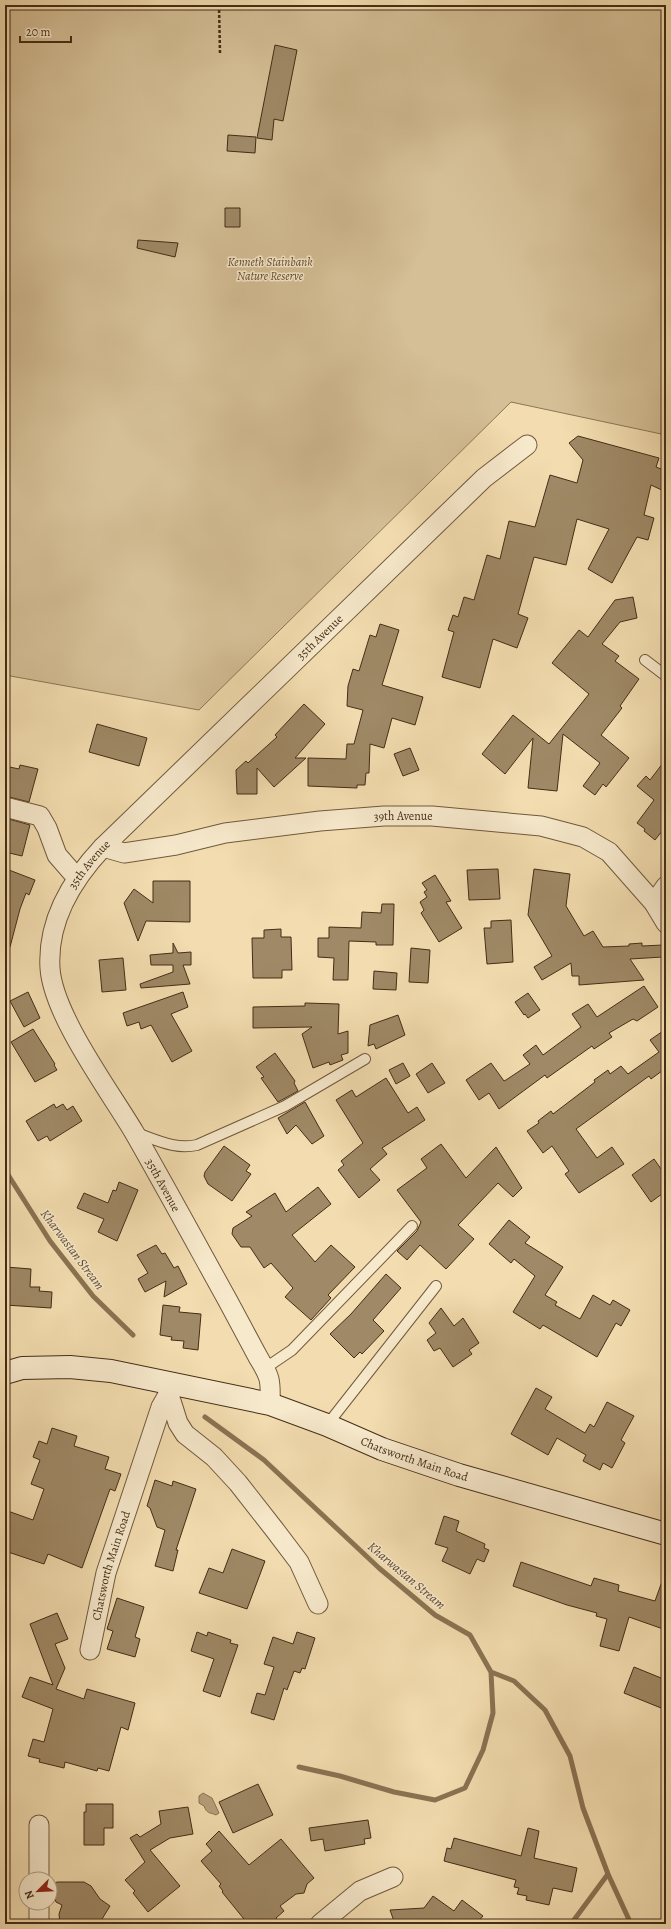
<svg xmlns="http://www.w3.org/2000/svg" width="671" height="1929" font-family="Alegreya,serif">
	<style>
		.green { fill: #d5bf96; stroke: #8c7656 }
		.water { fill: #b8a17c; stroke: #8a7353 }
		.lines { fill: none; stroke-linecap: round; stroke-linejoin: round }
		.stream { stroke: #8a7353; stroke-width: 5 }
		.building { fill: #9f8966; stroke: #442d16 }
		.lane-casing { stroke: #70593c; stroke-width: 12 }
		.street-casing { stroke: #70593c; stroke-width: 21 }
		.secondary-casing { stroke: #442d16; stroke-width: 24 }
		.path { stroke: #442d16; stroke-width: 2.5; stroke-dasharray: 3 2; stroke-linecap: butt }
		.lane { stroke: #f7e9cc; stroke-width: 10 }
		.street { stroke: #f7e9cc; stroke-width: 19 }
		.secondary { stroke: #f7e9cc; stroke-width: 22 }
		.labels { text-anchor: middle; stroke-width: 3; stroke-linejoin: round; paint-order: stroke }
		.park-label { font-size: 12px; font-style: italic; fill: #614a30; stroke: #f7e9cc }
		.street-label { font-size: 12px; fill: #442d16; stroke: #f7e9cc }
		.water-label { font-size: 13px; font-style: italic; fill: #614a30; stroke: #f7e9cc }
	</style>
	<rect width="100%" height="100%" fill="#f3ddb0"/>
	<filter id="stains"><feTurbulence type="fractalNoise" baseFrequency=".005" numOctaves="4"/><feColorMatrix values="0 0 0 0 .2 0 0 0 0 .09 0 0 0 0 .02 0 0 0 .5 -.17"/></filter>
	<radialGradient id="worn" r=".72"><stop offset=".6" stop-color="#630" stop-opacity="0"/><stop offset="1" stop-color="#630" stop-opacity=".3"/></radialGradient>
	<path class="green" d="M5 5H666V435L511 402 199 710 5 675Z"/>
	<path class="water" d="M203 1793 212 1798 219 1813 216 1815C209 1812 207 1814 204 1806L199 1803V1796Z"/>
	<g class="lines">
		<path class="stream" d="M5 1170 50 1241 93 1296 133 1335
			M205 1417 264 1460 379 1568 435 1615 470 1635 491 1672 493 1713 483 1750 465 1788 435 1800 394 1792 340 1776 299 1767
			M491 1672 514 1681 545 1710 570 1756 583 1808 608 1874 631 1924
			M571 1924 608 1874"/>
	</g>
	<path class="building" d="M275 45 297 50 283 121 274 119 272 140 257 138Z
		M228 135 256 137 255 153 227 151Z
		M225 208H240V227H225Z
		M138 240 178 243 175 257 137 248Z
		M578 436 659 458 656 467 666 471V492L651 485 644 515 654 518 648 540 637 537 612 583 588 569 609 529 577 519 566 565 534 557 518 614 528 618 517 648 493 639 480 688 442 677 454 632 448 630 453 615 458 617 464 597 474 600 487 555 500 559 509 521 535 527 550 475 577 483 583 460 569 443Z
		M633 597 637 618 620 622 602 644 619 656 615 661 639 679 620 706 622 708 601 735 629 758 606 787 603 784 595 795 583 786 600 763 563 734 557 791 528 788 533 738 505 774 482 754 513 715 549 744 589 694 552 663 579 630 588 637 615 600Z
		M380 624 399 630 382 685 423 697 415 725 392 718 384 748 370 744 369 773H366L365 785H357V788L308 786V758L346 759 347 744H354L363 710 347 706 348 686 353 669 359 671 370 635 376 637Z
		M304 704 325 724 295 758H306L274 787 257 768V794H237L236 770 246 761 248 763 277 737 275 735Z
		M97 724 147 738 139 766 89 752Z
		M410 748 419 770 403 776 394 754Z
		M666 759V826L655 840 644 831 645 829 637 823 654 800 637 786 646 776 650 780Z
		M20 765 38 769 29 802 5 796V766L19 769Z
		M5 818 30 825 22 856 5 852Z
		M498 869 500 899 469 900 467 870Z
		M534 869 570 874 566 906 584 936 593 931 603 947 629 946V944L642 943V946L663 945V957L630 959 644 980 579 985V976H572L571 963 542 980 534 967 552 956 528 915Z
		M9 870 35 880 29 895 26 893 20 909 10 947 5 946V880Z
		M435 875 451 901 446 902 462 928 439 942 421 913 424 910 420 902 427 897 424 892 427 890 422 883Z
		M153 881H190V922L146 921 138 941 124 903 134 889 153 903Z
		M382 904H394L393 945H376V942L349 941 348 980H333L334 958 318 957V938H329V927L361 928 362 912 381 913Z
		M511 920 513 962 487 964 484 928H491V921Z
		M281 929V937H291L292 970H282V978H253L252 938H264V930Z
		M173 943 178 953 191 952V965H183L190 984 141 988 140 984 173 972V965H151L150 955 173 953Z
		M411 948 430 950 428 983 409 982Z
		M123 958 126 990 102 992 99 960Z
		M374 971 397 973 396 990 373 989Z
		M644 986 658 1007 637 1021 633 1019 609 1033 612 1037 594 1049 592 1046 547 1078 545 1075 499 1109 489 1093 479 1100 466 1080 491 1063 504 1081 506 1080 530 1064 523 1055 536 1045 543 1055 581 1027 572 1014 588 1004 597 1017Z
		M28 992 40 1018 24 1027 10 1001Z
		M183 992 188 1007 171 1014 192 1051 172 1062 151 1025 141 1029 139 1022 127 1026 123 1013Z
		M528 993 540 1010 528 1018 525 1014 524 1015 515 1002Z
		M305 1003 339 1004 338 1034 348 1031V1053L341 1055 343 1060 330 1065 329 1062 313 1068 302 1034 312 1027 253 1028V1007L305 1006Z
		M398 1015 405 1035 376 1049 374 1044 368 1046 370 1025Z
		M33 1029 55 1064 54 1065 57 1070 35 1082 11 1042Z
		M666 1029V1068L651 1079 649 1076 576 1129 597 1158 612 1147 624 1164 579 1193 565 1174 569 1171 552 1146 543 1153 527 1131 539 1123 538 1121 551 1111 553 1114 595 1082 594 1080 608 1070 610 1074 621 1066 628 1074 659 1052 650 1040Z
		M275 1053 295 1081 294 1083 298 1091 278 1102 261 1078 264 1077 256 1067Z
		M403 1063 410 1076 396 1084 389 1070Z
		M432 1063 445 1083 428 1093 416 1074Z
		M386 1078 408 1113 417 1107 425 1120 382 1148 387 1154 370 1169 380 1180 359 1198 338 1170 344 1165 341 1161 363 1143 336 1100 352 1090 356 1097Z
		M305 1102 324 1136 312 1144 296 1125 287 1134 278 1118Z
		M54 1104 56 1108 63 1104 67 1110 73 1106 82 1121 50 1141 47 1136 38 1141 26 1121Z
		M441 1144 466 1178 496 1147 522 1188 513 1197 498 1183 458 1225 474 1239 446 1269 420 1245 407 1260 397 1251 417 1231 421 1222 397 1190 427 1168 421 1159Z
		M224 1146 250 1165 246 1171 251 1174 232 1201 208 1184 204 1176 205 1172Z
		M654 1159 666 1176V1191L651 1202 632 1175Z
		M119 1182 138 1190 117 1241 98 1232 104 1219 77 1208 84 1193 108 1203 113 1190 116 1191Z
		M318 1187 331 1204 292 1235 315 1262 331 1245 355 1267 328 1295 331 1298 311 1320 285 1297 293 1288 271 1263 264 1268 250 1247H241L232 1234 233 1228 252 1216 246 1212 275 1193 286 1212Z
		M509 1220 530 1237 525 1243 563 1267 545 1295 557 1302 555 1305 580 1319 593 1295 610 1305 613 1300 630 1310 621 1326 616 1323 597 1357 543 1325 540 1329 513 1312 535 1276 514 1259 511 1263 489 1244Z
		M156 1245 162 1254 165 1253 174 1268 178 1266 187 1284 164 1297 166 1281 145 1292 138 1279 148 1273 137 1255Z
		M6 1267 31 1269 30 1287H40L39 1291 52 1292 51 1308 5 1305Z
		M386 1274 401 1288 373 1320 384 1331 362 1354 360 1352 354 1358 330 1334 351 1314Z
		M163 1305 180 1307 179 1312 201 1314 198 1350 183 1348 184 1341 171 1340 172 1337 160 1335Z
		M441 1308 454 1326 463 1318 479 1343 469 1350 472 1354 453 1367 440 1348 434 1351 427 1340 436 1333 429 1323Z
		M536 1388 552 1397 545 1409 585 1433 590 1424 594 1427 607 1402 634 1416 621 1440 625 1443 612 1468 603 1463 600 1470 583 1461 586 1455 557 1438 548 1455 511 1434Z
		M52 1428 77 1436 74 1446 109 1457 105 1469 121 1474 115 1491 110 1489 82 1568 48 1554 44 1564 5 1551V1510L33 1520 44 1489 31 1484 40 1460 33 1457 39 1441 47 1444Z
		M155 1480 172 1486 173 1481 196 1489 176 1550H178L173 1571 155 1566 165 1530 157 1527 150 1508 147 1506Z
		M444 1516 459 1521 456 1531 485 1544 484 1548 489 1550 484 1562 477 1559 470 1574 442 1561 448 1548 435 1544Z
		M232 1549 265 1561 247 1609 199 1593 209 1568 223 1573Z
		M521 1562 591 1586 594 1578 619 1585 618 1591 655 1601 664 1576H666V1630L629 1617 619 1651 600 1646 607 1619 596 1616 597 1613 567 1605 513 1586Z
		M117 1598 144 1607 135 1637 140 1639 135 1657 107 1649 113 1631 107 1629Z
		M57 1613 68 1639 55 1644 65 1668 56 1689 84 1699 87 1689 135 1703 128 1730 121 1727 109 1771 98 1768 97 1771 65 1762 64 1768 39 1762 40 1759 28 1756 33 1739 44 1742 53 1709 22 1697 30 1677 53 1685 30 1624Z
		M197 1632 207 1636 208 1632 231 1640 230 1643 238 1645 220 1697 203 1691 214 1659 191 1651Z
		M297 1632 315 1638 305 1669 302 1668 300 1673 294 1671 287 1690 284 1688 274 1720 251 1713 257 1693 265 1695 274 1667 264 1664 273 1637 293 1644Z
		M634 1667 666 1680V1710L624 1693Z
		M258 1784 273 1815 233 1833 219 1802Z
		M86 1804H113V1828H104V1845H84V1812H86Z
		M188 1807 193 1834 170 1838 150 1850 180 1886 148 1912 133 1893 135 1891 125 1880 145 1862 130 1838 137 1834 140 1837 161 1824 159 1811Z
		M368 1820 371 1838 364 1839 365 1844 325 1851 323 1839 311 1841 309 1828Z
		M528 1828 539 1831 534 1858 577 1868 572 1892 553 1888 549 1905 526 1900 527 1896 517 1894 519 1888 514 1887 516 1880 444 1861 447 1848 451 1849 454 1838 521 1856Z
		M219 1831 249 1865 281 1839 314 1878 307 1884 304 1893 296 1894 280 1906 284 1911 276 1918 280 1924H248L222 1892 223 1891 219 1886 221 1884 201 1861 212 1851 206 1844Z
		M57 1882H84L91 1886 100 1899 110 1906 99 1924H60L59 1914 62 1905 56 1902 50 1886Z
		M433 1896 454 1911 462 1900 483 1916 476 1924H395L390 1910 424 1908Z"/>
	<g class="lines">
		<g class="lane-casing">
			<path id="lane" d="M645 660 666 676
				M136 1133C157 1140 175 1150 197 1145L285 1106 365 1059
				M264 1369 292 1350 412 1226
				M327 1425 436 1286"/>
		</g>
		<g class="street-casing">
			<g id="street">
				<path d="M5 807 40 816 47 828 57 855 77 878"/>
				<path id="s1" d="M103 847 124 853 176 845 225 833 320 821 384 816H432L541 826 583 837 609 852 654 903 666 923"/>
				<path d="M654 903 666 886"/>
				<path d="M165 1382 178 1423 185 1434 214 1457 238 1483 274 1529 299 1562 318 1604"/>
				<path id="s2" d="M270 1404C270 1396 271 1388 269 1379 267 1371 262 1364 258 1357 248 1338 238 1320 228 1301 197 1245 166 1188 134 1132 109 1090 53 1015 50 968 47 920 72 880 103 847L484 478 527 445"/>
				<path id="s3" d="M90 1650 106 1573 161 1407 169 1393"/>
				<path d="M39 1879V1825"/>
				<path d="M39 1924V1903"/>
				<path d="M320 1924 360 1891 393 1877"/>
			</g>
		</g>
		<g class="secondary-casing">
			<g id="secondary">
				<path id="s4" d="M5 1373 22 1368 70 1367 111 1371 270 1404 327 1425 382 1449 459 1475 666 1534"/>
			</g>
		</g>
		<path class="path" d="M219 5 220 54"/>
		<use href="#lane" class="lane"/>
		<use href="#street" class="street"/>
		<use href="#secondary" class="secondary"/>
	</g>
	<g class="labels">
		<g class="park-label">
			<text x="270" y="266">Kenneth Stainbank<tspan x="270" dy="14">Nature Reserve</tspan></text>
		</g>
		<g class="street-label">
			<text dy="4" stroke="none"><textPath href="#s2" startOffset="930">35th Avenue</textPath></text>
			<text dy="4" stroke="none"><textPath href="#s1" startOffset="304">39th Avenue</textPath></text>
			<text dy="4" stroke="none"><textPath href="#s2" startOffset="606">35th Avenue</textPath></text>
			<text transform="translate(163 1185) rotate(61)" y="4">35th Avenue</text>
			<text dy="4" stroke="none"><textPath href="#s4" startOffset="424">Chatsworth Main Road</textPath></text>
			<text dy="4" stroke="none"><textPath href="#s3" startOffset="87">Chatsworth Main Road</textPath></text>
		</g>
		<g class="water-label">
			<text transform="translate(73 1249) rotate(53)" y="5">Kharwastan Stream</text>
			<text transform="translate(407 1575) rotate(40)" y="5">Kharwastan Stream</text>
		</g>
	</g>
	<rect width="671" height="1929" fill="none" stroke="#f3ddb0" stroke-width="20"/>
	<rect x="6" y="6" width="659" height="1917" fill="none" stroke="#442d16" stroke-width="2"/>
	<rect x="10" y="10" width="651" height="1909" fill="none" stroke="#442d16"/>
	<g transform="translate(38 1891) rotate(246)"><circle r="19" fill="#f7e9cc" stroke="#af9e83"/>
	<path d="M0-3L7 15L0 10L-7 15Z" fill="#8f2418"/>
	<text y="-6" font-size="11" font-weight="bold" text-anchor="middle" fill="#442d16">N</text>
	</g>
	<path d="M20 36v6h51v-6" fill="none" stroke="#442d16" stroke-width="2"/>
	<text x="26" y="36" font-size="12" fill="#442d16" stroke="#f7e9cc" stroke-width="3" paint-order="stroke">20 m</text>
	<rect width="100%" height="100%" filter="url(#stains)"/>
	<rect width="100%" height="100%" fill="url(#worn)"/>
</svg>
